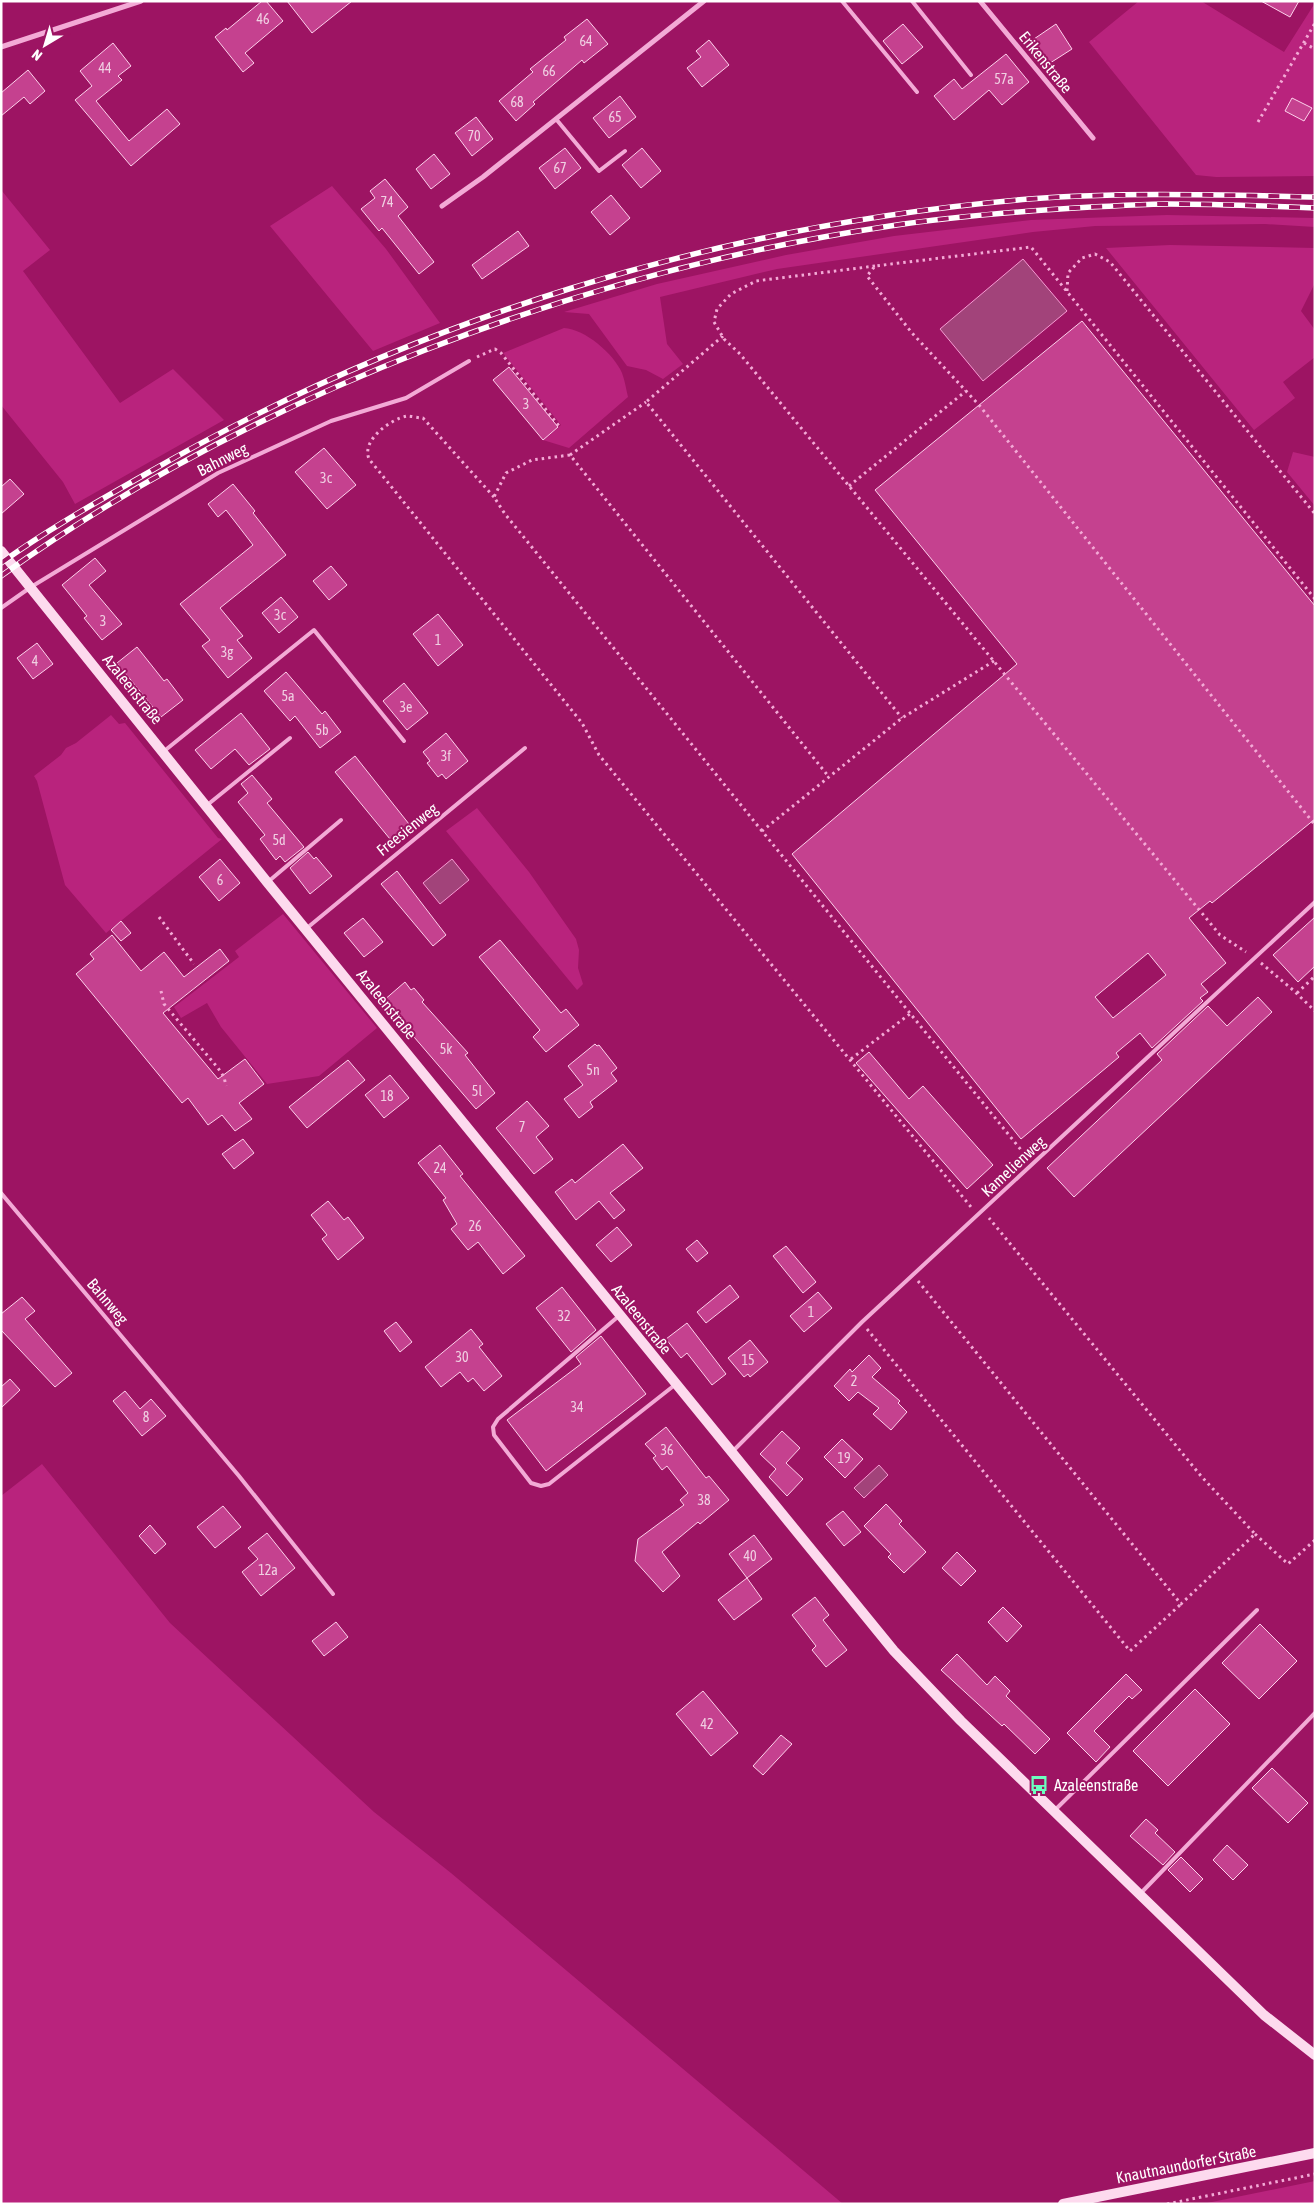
<svg xmlns="http://www.w3.org/2000/svg" width="1316" height="2205" font-family="'Asap Condensed',sans-serif">
	<style>
		.green { fill: #b9237d }
		.water { fill: #a2437a; stroke: #f69cd3 }
		.building { fill: #c5418f; stroke: #fdd2ec; fill-rule: evenodd }
		.lines { fill: none; stroke-linecap: round; stroke-linejoin: round }
		.path { stroke: #f3aad6; stroke-width: 3; stroke-dasharray: 2.5 4; stroke-linecap: butt }
		.lane { stroke: #f3aad6; stroke-width: 4 }
		.street { stroke: #f3aad6; stroke-width: 5 }
		.secondary { stroke: #fddaee; stroke-width: 10 }
		.rail-casing { stroke: #fff; stroke-width: 5.5 }
		.rail { stroke: #9d1463; stroke-width: 4; stroke-dasharray: 11; stroke-linecap: butt }
		.labels { text-anchor: middle; stroke-width: 4; stroke-linejoin: round; paint-order: stroke }
		.number-label { font-size: 14px; fill: #f0d0e3 }
		.street-label { font-size: 16px; fill: #fff; stroke: #9d1463 }
		.poi-label { font-size: 16px; fill: #fff; stroke: #9d1463; text-anchor: start }
	</style>
	<rect width="100%" height="100%" fill="#9d1463"/>
	<path class="green" d="M1139 1H1201L1284 52 1315 3V176L1216 177 1196 175 1089 42Z
		M332 186 386 249 440 323 373 351 270 226Z
		M2 191 50 250 23 271 120 403 173 369 224 420 75 504 63 482 1 405Z
		M1167 215 1314 218 1315 227 1265 224 1095 226 1033 232 777 269 660 297 667 344 683 364 663 379 646 370 627 366 589 314 564 312 657 284 786 255 894 236 1031 220Z
		M1170 245 1315 248V283L1301 311 1315 330V357L1283 382 1295 398 1254 430 1106 248Z
		M564 328C585 329 614 354 622 373 625 381 626 389 628 397L569 448 543 440 561 425 503 353Z
		M1293 452 1315 457V506L1287 472Z
		M111 715 119 724 125 723 218 838 222 839 106 933 65 885 37 781 34 776 61 755 66 748 76 743Z
		M477 808 529 872 576 939 579 950 578 968 583 984 577 990 446 831Z
		M283 914 377 1028 319 1076 267 1084 221 1027 207 1003 181 1018 174 1007 239 957 235 951Z
		M42 1464 170 1623 374 1812 451 1873 843 2204H1V1496Z
		M1315 2181V2204H1202Z"/>
	<path class="water" d="M1023 259 1067 311 983 381 940 329Z
		M452 859 469 880 440 904 423 883Z
		M879 1465 888 1475 864 1498 854 1488Z"/>
	<path class="building" d="M262 1H266L283 21 245 53 254 63 243 72 215 37 226 28 227 30Z
		M287 1H352L312 33Z
		M1261 1H1299L1290 17Z
		M587 19 608 44 584 63 582 60 533 102 535 104 516 121 499 101 533 72 530 69 566 40 564 37Z
		M903 24 923 47 902 64 883 41Z
		M1056 24 1072 49 1047 65 1031 41Z
		M709 40 729 65 702 87 687 68 701 57 696 51Z
		M113 43 131 66 118 76 122 80 96 101 129 141 167 109 180 124 131 166 75 100 92 86 80 71Z
		M1006 54 1029 82 1002 105 989 90 954 120 934 96 954 79 962 89Z
		M28 70 45 91 30 104 24 97 1 116V93Z
		M620 96 636 117 609 138 593 118Z
		M1292 98 1312 108 1304 121 1285 111Z
		M476 117 493 139 472 156 455 133Z
		M565 148 581 168 555 189 539 168Z
		M642 148 661 171 641 188 622 165Z
		M434 154 450 174 431 189 416 169Z
		M385 179 408 207 398 216 434 262 419 274 382 228 379 231 361 209 375 198 370 191Z
		M611 195 630 218 610 235 591 212Z
		M518 231 529 246 482 279 472 265Z
		M1082 321 1315 606V819L1212 903 1210 901 1189 918 1226 963 1201 984 1208 992 1200 998 1203 1001 1152 1048 1140 1033 1116 1053 1119 1057 1021 1139 792 854 1017 664 875 490ZM1148 953 1166 975 1113 1018 1095 997Z
		M509 367 558 427 543 440 493 380Z
		M324 448 356 485 327 509 295 472Z
		M10 479 24 494 1 514V487Z
		M233 484 255 511 253 513 286 555 220 608 243 636 237 640 252 658 228 678 202 646 210 640 180 604 253 545 226 510 218 517 208 504Z
		M95 558 106 571 89 585 122 624 102 640 84 618 87 616 62 585Z
		M331 566 347 585 329 600 313 581Z
		M281 597 298 617 279 633 262 613Z
		M438 614 463 645 438 666 413 634Z
		M37 643 53 664 33 679 17 658Z
		M137 647 164 681 167 679 183 700 161 717 117 663Z
		M286 672 322 714 325 711 341 732 320 748 295 716 290 721 264 691Z
		M404 683 428 713 407 730 383 701Z
		M241 713 270 749 249 765 235 749 211 769 195 750Z
		M446 733 468 761 446 779 442 774 438 777 427 763 430 761 423 752Z
		M355 756 409 824 390 839 335 772Z
		M252 775 272 799 267 803 304 847 285 862 280 856 276 860 260 839 265 835 238 802 248 793 241 784Z
		M308 852 314 859 316 857 332 876 310 894 290 868Z
		M220 859 240 883 219 901 199 877Z
		M397 871 446 935 433 946 381 884Z
		M1315 917V966L1298 982 1273 955Z
		M363 918 383 942 364 957 344 933Z
		M121 921 131 933 121 941 111 930Z
		M112 935 141 971 164 952 184 977 220 949 229 961 163 1013 218 1079 245 1059 264 1084 239 1103 252 1119 235 1131 222 1115 208 1125 188 1098 182 1103 76 974 94 959 90 954Z
		M500 940 561 1013 566 1009 579 1025 546 1052 533 1037 540 1030 479 957Z
		M405 982 411 990 414 988 424 1000 422 1002 468 1053 465 1055 495 1093 476 1109 383 1001Z
		M1258 997 1272 1012 1074 1197 1047 1168 1162 1060 1157 1054 1208 1006 1227 1026Z
		M595 1044 597 1046 599 1045 617 1068 611 1073 617 1081 590 1102 593 1107 579 1118 564 1099 583 1085 568 1066Z
		M869 1052 909 1099 923 1086 993 1165 967 1189 856 1063Z
		M348 1060 365 1080 307 1128 289 1107Z
		M390 1075 409 1098 384 1118 365 1095Z
		M527 1101 549 1126 536 1137 553 1159 534 1174 496 1128Z
		M243 1139 254 1153 234 1169 222 1154Z
		M623 1144 643 1168 610 1193 625 1210 614 1219 599 1201 576 1220 555 1192 572 1179 575 1183Z
		M440 1145 463 1174 460 1176 525 1256 503 1274 478 1242 468 1250 451 1229 457 1224 443 1200 446 1198 418 1163Z
		M328 1201 344 1220 348 1217 364 1238 338 1260 322 1239 327 1235 311 1215Z
		M617 1227 632 1245 611 1262 596 1245Z
		M697 1240 708 1253 697 1262 686 1249Z
		M786 1246 816 1282 803 1293 773 1256Z
		M730 1285 739 1297 706 1323 697 1312Z
		M562 1287 596 1330 571 1352 536 1308Z
		M818 1292 832 1308 804 1332 790 1316Z
		M22 1297 35 1311 25 1319 72 1373 55 1387 1 1330V1314Z
		M396 1322 412 1342 400 1352 384 1331Z
		M687 1323 726 1374 712 1385 687 1353 681 1358 666 1339Z
		M471 1329 483 1344 479 1347 502 1376 484 1391 473 1378 468 1382 460 1372 441 1387 425 1367Z
		M601 1336 646 1394 546 1471 507 1420 581 1364 576 1357Z
		M750 1340 768 1362 750 1377 748 1374 744 1377 728 1358Z
		M869 1355 881 1368 872 1377 900 1401 898 1403 907 1412 891 1430 873 1414 879 1408 858 1392 849 1401 834 1386 850 1369 852 1372Z
		M10 1379 20 1390 1 1408V1387Z
		M125 1391 140 1409 151 1399 166 1416 142 1436 113 1401Z
		M666 1427 706 1478 709 1476 729 1500 700 1524 698 1522 662 1552 680 1576 663 1592 635 1561 638 1539 684 1505 680 1500 688 1493 667 1466 662 1470 653 1458 656 1456 645 1444Z
		M782 1431 800 1448 786 1463 803 1479 787 1496 769 1477 776 1469 760 1454Z
		M842 1439 863 1459 845 1478 824 1457Z
		M886 1504 902 1521 899 1524 926 1552 904 1573 888 1557 891 1554 864 1526Z
		M223 1506 241 1527 215 1548 197 1527Z
		M843 1511 861 1532 844 1546 826 1524Z
		M150 1525 166 1544 155 1554 139 1536Z
		M267 1533 295 1568 261 1596 242 1572 258 1559 248 1548Z
		M754 1535 772 1559 747 1578 729 1554Z
		M957 1552 976 1571 961 1586 942 1568Z
		M747 1578 762 1599 734 1620 718 1600Z
		M815 1597 829 1615 823 1620 847 1650 826 1667 812 1650 816 1646 792 1615Z
		M1003 1607 1022 1626 1007 1642 988 1622Z
		M336 1622 348 1637 324 1656 312 1641Z
		M1260 1624 1297 1661 1259 1699 1222 1663Z
		M957 1654 987 1685 995 1676 1010 1691 1006 1696 1050 1739 1035 1754 1004 1724 1002 1726 941 1670Z
		M1126 1674 1142 1690 1132 1699 1129 1696 1094 1731 1110 1747 1096 1762 1067 1733Z
		M1195 1689 1230 1724 1168 1786 1133 1751Z
		M703 1691 738 1733 711 1756 676 1714Z
		M781 1735 792 1744 763 1775 753 1766Z
		M1272 1768 1308 1803 1288 1823 1252 1788Z
		M1146 1819 1158 1830 1155 1833 1175 1852 1163 1865 1130 1836Z
		M1227 1845 1248 1865 1233 1880 1213 1860Z
		M1181 1857 1203 1879 1190 1892 1168 1870Z"/>
	<g class="lines">
		<path class="path" d="M1304 43 1315 49
			M1258 122 1315 23
			M875 266 756 281 731 294 717 309 714 322 724 339 740 354 1220 935 1246 952
			M1067 291 1068 273 1082 258 1095 254 1110 262 1315 514
			M723 336 646 402 902 718
			M477 357 495 349 501 353 559 426
			M570 455 646 402
			M849 486 966 391
			M494 497 423 418C418 418 411 416 407 416 391 419 361 440 369 459L582 723 599 755 971 1207
			M1315 599 1031 247 875 266 867 276 912 333 979 405 1315 825
			M994 661 902 718 762 831 1026 1156
			M762 831 505 514 494 497 506 473 532 460 570 455 829 777
			M159 917 194 964
			M1261 963 1293 990 1315 1011
			M161 991 164 1004 218 1068 224 1077 226 1086
			M1297 993 1315 976
			M851 1059 911 1013
			M918 1281 1181 1604 1255 1534 1201 1476 989 1218
			M867 1329 1130 1651 1181 1604
			M1255 1534 1288 1564 1315 1540
			M1167 2204 1315 2174"/>
		<path class="lane" d="M842 1 917 92
			M912 1 971 75
			M556 119 599 171 625 151
			M1 608 31 587 218 473 331 421 406 398 469 361
			M163 752 314 630 404 741
			M206 806 290 738
			M269 881 341 820
			M307 928 525 748
			M1 1193 239 1476 333 1594
			M620 1315 498 1419 493 1427 494 1435 531 1483 541 1486 549 1484 676 1384
			M733 1451 862 1322 1315 902
			M1054 1811 1257 1610
			M1140 1894 1315 1713"/>
		<path class="street" d="M980 1 1093 138
			M1 47 141 1
			M442 206 483 177 704 1"/>
		<path class="secondary" d="M1 551 267 882 894 1651 961 1721 1264 2015 1315 2055
			M1063 2204 1315 2153"/>
		<g class="rail-casing">
			<path id="rail" d="M1 563C47 530 95 503 144 475 414 319 718 225 1029 199 1124 192 1219 195 1315 197
				M1 576C255 394 582 272 890 226 956 216 1024 211 1091 207 1117 206 1143 204 1168 204 1217 204 1266 206 1315 208"/>
		</g>
		<use href="#rail" class="rail"/>
	</g>
	<defs>
		<g id="bus-bare" transform="scale(1.5)"><path d="M-5-6H5V4H4V6H2V4H-2V6H-4V4H-5ZM-3.5-4V0h7V-4ZM-3.5 1.2v1.5H-2V1.2ZM2 1.2v1.5H3.5V1.2Z" fill="#6cffbf" stroke="#9d1463" stroke-width="2.5" paint-order="stroke"/></g>
	</defs>
	<g fill-rule="evenodd">
		<use href="#bus-bare" x="1039" y="1785"/>
	</g>
	<g class="labels">
		<g class="number-label">
			<text x="263" y="24">46</text>
			<text x="586" y="46">64</text>
			<text x="105" y="73">44</text>
			<text x="549" y="76">66</text>
			<text x="1004" y="84">57a</text>
			<text x="517" y="107">68</text>
			<text x="615" y="122">65</text>
			<text x="474" y="141">70</text>
			<text x="560" y="173">67</text>
			<text x="387" y="207">74</text>
			<text x="526" y="409">3</text>
			<text x="326" y="483">3c</text>
			<text x="280" y="620">3c</text>
			<text x="103" y="626">3</text>
			<text x="438" y="645">1</text>
			<text x="227" y="657">3g</text>
			<text x="35" y="666">4</text>
			<text x="288" y="701">5a</text>
			<text x="406" y="712">3e</text>
			<text x="322" y="735">5b</text>
			<text x="446" y="761">3f</text>
			<text x="279" y="845">5d</text>
			<text x="220" y="885">6</text>
			<text x="446" y="1054">5k</text>
			<text x="593" y="1075">5n</text>
			<text x="477" y="1096">5l</text>
			<text x="387" y="1101">18</text>
			<text x="522" y="1132">7</text>
			<text x="440" y="1173">24</text>
			<text x="475" y="1231">26</text>
			<text x="811" y="1317">1</text>
			<text x="564" y="1321">32</text>
			<text x="462" y="1362">30</text>
			<text x="748" y="1365">15</text>
			<text x="854" y="1386">2</text>
			<text x="577" y="1412">34</text>
			<text x="146" y="1422">8</text>
			<text x="667" y="1455">36</text>
			<text x="844" y="1463">19</text>
			<text x="704" y="1505">38</text>
			<text x="750" y="1561">40</text>
			<text x="268" y="1575">12a</text>
			<text x="707" y="1729">42</text>
		</g>
		<g class="street-label">
			<text transform="translate(1046 62) rotate(51)" y="6">Erikenstraße</text>
			<text transform="translate(222 459) rotate(-27)" y="6">Bahnweg</text>
			<text transform="translate(133 689) rotate(51)" y="6">Azaleenstraße</text>
			<text transform="translate(407 829) rotate(-39)" y="6">Freesienweg</text>
			<text transform="translate(387 1004) rotate(51)" y="6">Azaleenstraße</text>
			<text transform="translate(1013 1166) rotate(-43)" y="6">Kamelienweg</text>
			<text transform="translate(108 1301) rotate(50)" y="6">Bahnweg</text>
			<text transform="translate(642 1319) rotate(51)" y="6">Azaleenstraße</text>
			<text transform="translate(1186 2164) rotate(-11)" y="6">Knautnaundorfer Straße</text>
		</g>
		<g class="poi-label">
			<text x="1054" y="1791">Azaleenstraße</text>
		</g>
	</g>
	<rect width="1316" height="2205" fill="none" stroke="#ffffff" stroke-width="5"/>
	<g transform="translate(45 45) rotate(218)" stroke="#9d1463" stroke-width="4" paint-order="stroke">
	<path d="M0-4L9 19L0 12L-9 19Z" fill="#ffffff"/>
	<text y="-8" font-size="14" font-weight="bold" text-anchor="middle" fill="#ffffff">N</text>
	</g>
</svg>
